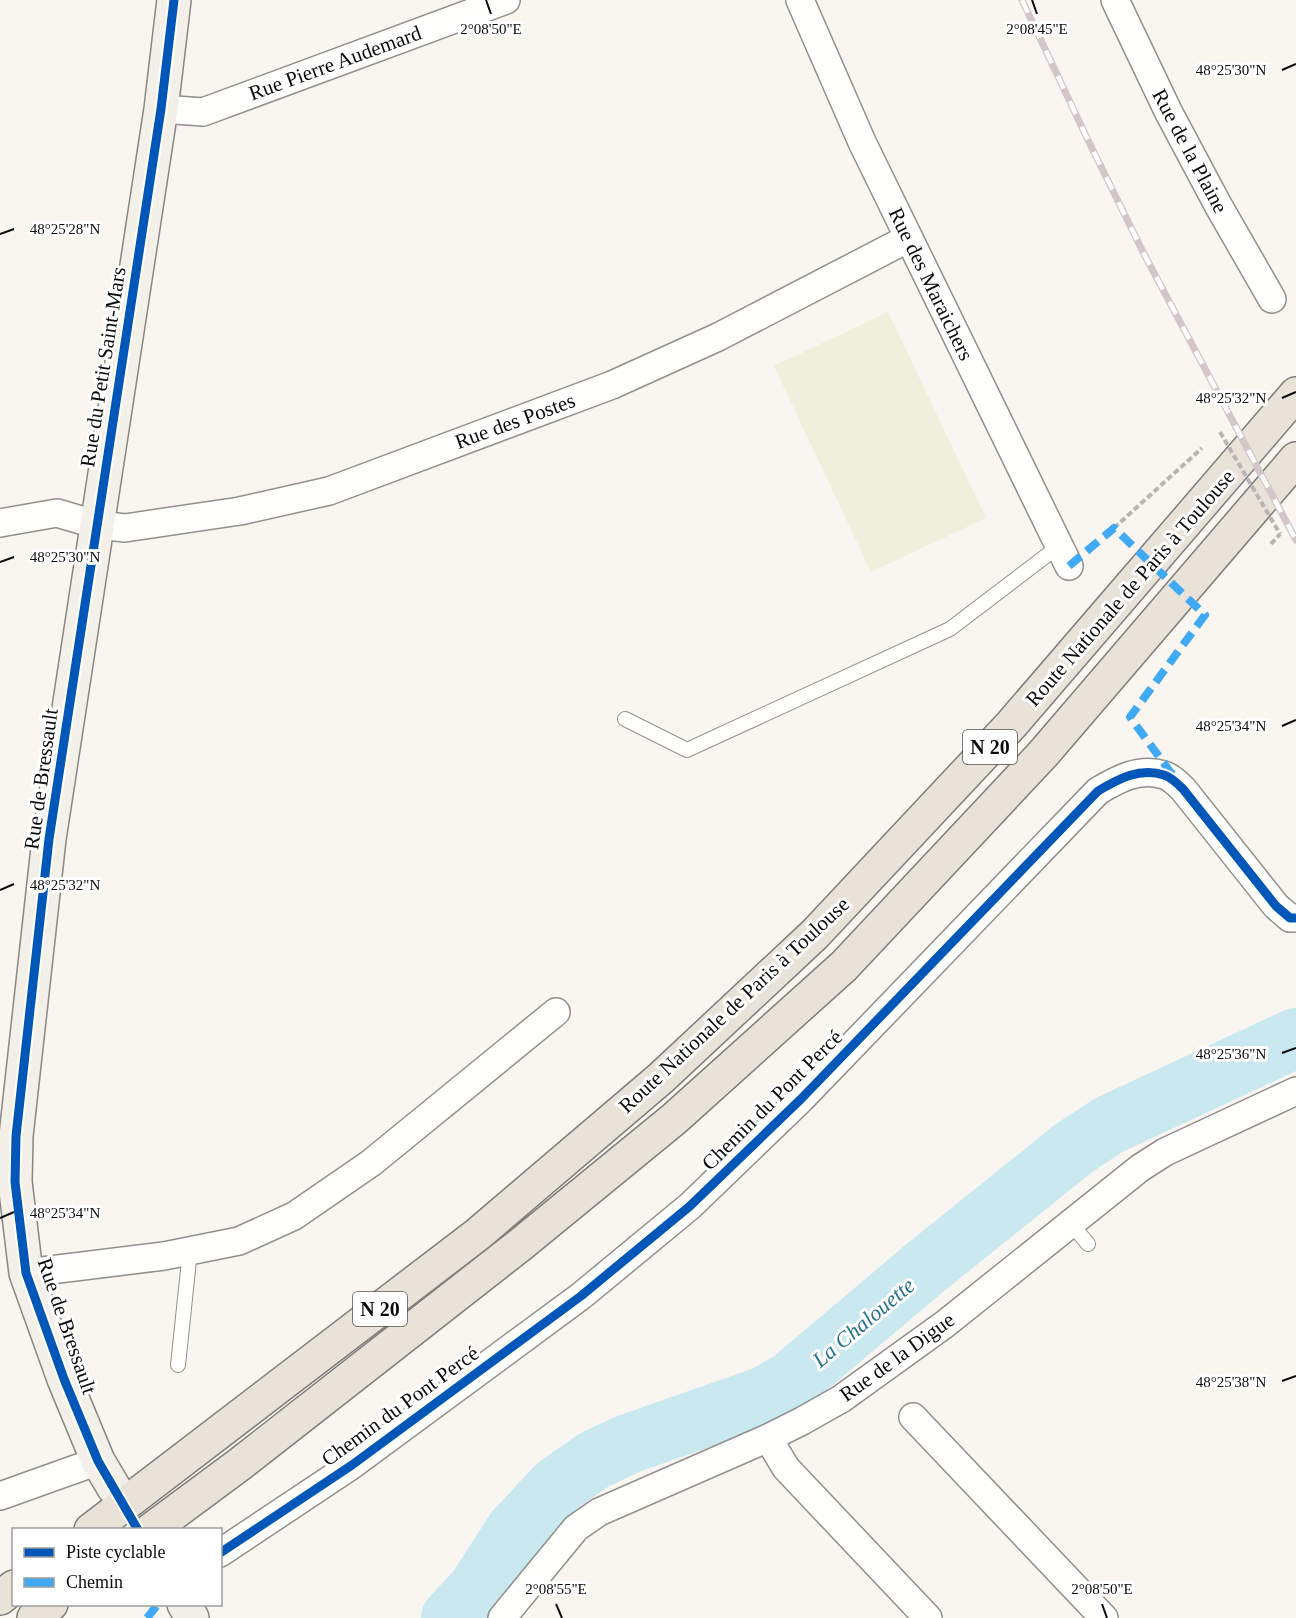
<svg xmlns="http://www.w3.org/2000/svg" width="1296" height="1618" font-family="Georgia,serif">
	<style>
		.pitch { fill: #eff0db }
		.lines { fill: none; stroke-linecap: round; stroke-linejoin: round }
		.river { stroke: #cae8ef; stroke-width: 60 }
		.lane-casing { stroke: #92908e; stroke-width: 16 }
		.street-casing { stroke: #92908e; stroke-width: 30 }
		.secondary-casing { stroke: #898785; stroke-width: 36 }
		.primary-casing { stroke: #7f7e7b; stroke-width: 36 }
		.path { stroke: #b7b6b5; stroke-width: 4; stroke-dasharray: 6 3; stroke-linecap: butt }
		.lane { stroke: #fefefd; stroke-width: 14 }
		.street { stroke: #fefefd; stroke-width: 27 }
		.secondary { stroke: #f3f0e9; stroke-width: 33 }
		.primary { stroke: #e9e2d9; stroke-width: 33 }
		.rail-casing { stroke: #d4c5c8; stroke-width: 7 }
		.rail { stroke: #fff; stroke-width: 4.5; stroke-dasharray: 14; stroke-linecap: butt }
		.path-bridge { stroke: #b7b6b5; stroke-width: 4; stroke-dasharray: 6 3; stroke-linecap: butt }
		.quiet { stroke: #3fa9f5; stroke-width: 8; stroke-dasharray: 15 8; stroke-linecap: butt }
		.cycleway-casing { stroke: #fff; stroke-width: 13 }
		.cycleway { stroke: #0057b8; stroke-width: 9 }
		.ticks { fill: none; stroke: #0b0b0b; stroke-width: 2 }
		.labels { text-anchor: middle; stroke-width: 6; stroke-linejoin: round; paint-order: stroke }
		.shield { fill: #fff; stroke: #545454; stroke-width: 1.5 }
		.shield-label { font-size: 20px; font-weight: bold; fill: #0b0b0b }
		.street-label { font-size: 21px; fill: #0b0b0b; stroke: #fff }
		.water-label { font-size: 22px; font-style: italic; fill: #25728d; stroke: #fff }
		.ticks-label { font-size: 15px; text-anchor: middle; fill: #0b0b0b; stroke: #fff; stroke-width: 6; stroke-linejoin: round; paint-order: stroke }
	</style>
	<rect width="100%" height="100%" fill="#f9f5f0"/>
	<path class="pitch" d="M888 312 986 518 871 572 774 366Z"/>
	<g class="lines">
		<path class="river" d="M451 1618 477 1590 515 1531 557 1486 594 1460 628 1444 765 1396 791 1381 926 1267 1074 1148 1109 1125 1296 1038"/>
		<g class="lane-casing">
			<path id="lane" d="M625 719 687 750 950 629 1059 546
				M1070 1222 1088 1244
				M178 1365 190 1251"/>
		</g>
		<g class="street-casing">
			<path id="street" d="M800 0 862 142 1069 566
				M1115 0 1168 111 1218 205 1272 299
				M161 109 203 112 506 0
				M0 523 57 513 98 525 125 528 240 511 329 491 612 385 718 337 909 238
				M26 1273 164 1256 239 1241 294 1216 371 1163 556 1012
				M913 1417 1104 1618
				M768 1438 786 1468 928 1618
				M0 1496 98 1461
				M220 1553 352 1465 581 1296 690 1206 801 1099 1098 791C1118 779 1140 767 1164 775 1171 777 1178 784 1183 789L1276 906 1290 918H1296
				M502 1618 576 1528 599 1512 768 1438 802 1421 841 1399 945 1324 1140 1168 1165 1152 1296 1091"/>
		</g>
		<g class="secondary-casing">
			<path id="secondary" d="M114 1488 98 1461 64 1379 26 1273 15 1182 16 1136 49 839 161 109 174 0
				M184 1604 192 1618"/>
		</g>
		<g class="primary-casing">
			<path id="primary" d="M91 1530 478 1234 661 1078 815 934 1011 725 1296 394
				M151 1530 240 1464 520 1245 674 1119 844 966 1043 754 1296 459
				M0 1598 14 1587
				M34 1618 51 1604"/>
		</g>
		<path class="path" d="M1114 528 1202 448
			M1271 544 1280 534"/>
		<use href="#lane" class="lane"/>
		<use href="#street" class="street"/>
		<use href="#secondary" class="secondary"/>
		<use href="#primary" class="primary"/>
		<g class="rail-casing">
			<path id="rail" d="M1022 0 1087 138 1144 254 1296 540"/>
		</g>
		<use href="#rail" class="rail"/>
		<path class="path-bridge" d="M1220 432 1280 534"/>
		<path class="quiet" d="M1069 566 1114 528 1205 615 1130 717 1174 777
			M147 1618 158 1604"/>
		<g class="cycleway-casing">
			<path id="cycleway" d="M138 1530 98 1461 64 1379 26 1273 15 1182 16 1136 49 839 161 109 174 0
				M220 1553 352 1465 581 1296 690 1206 801 1099 1098 791C1118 779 1140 767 1164 775 1171 777 1178 784 1183 789L1276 906 1290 918H1296"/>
		</g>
		<use href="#cycleway" class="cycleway"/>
	</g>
	<path class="ticks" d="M486 0 491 14M1032 0 1037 14M1282 70 1296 64M0 234 14 229M1282 398 1296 392M0 562 14 557M1282 726 1296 720M0 890 14 884M1282 1053 1296 1048M0 1218 14 1212M1282 1381 1296 1376M556 1604 562 1618M1102 1604 1107 1618"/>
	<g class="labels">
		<g class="shield">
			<rect x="963" y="730" width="54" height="34" rx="4.5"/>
			<rect x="353" y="1292" width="54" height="34" rx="4.5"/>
		</g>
		<g class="shield-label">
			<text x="990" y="754">N 20</text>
			<text x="380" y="1316">N 20</text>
		</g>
		<g class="street-label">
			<text transform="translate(335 63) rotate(-20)" y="7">Rue Pierre Audemard</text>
			<text transform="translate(1190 151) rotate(62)" y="7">Rue de la Plaine</text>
			<text transform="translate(931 284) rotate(64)" y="7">Rue des Maraichers</text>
			<text transform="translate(103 367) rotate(-81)" y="7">Rue du Petit Saint-Mars</text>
			<text transform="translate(515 421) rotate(-20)" y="7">Rue des Postes</text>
			<text transform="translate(1130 588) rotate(-49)" y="7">Route Nationale de Paris à Toulouse</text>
			<text transform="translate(41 779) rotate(-82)" y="7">Rue de Bressault</text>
			<text transform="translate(734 1005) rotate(-43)" y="7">Route Nationale de Paris à Toulouse</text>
			<text transform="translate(772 1100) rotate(-45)" y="7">Chemin du Pont Percé</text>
			<text transform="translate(67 1326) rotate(71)" y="7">Rue de Bressault</text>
			<text transform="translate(897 1357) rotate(-36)" y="7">Rue de la Digue</text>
			<text transform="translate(400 1406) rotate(-36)" y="7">Chemin du Pont Percé</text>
		</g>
		<g class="water-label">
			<text transform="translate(863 1322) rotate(-40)" y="8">La Chalouette</text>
		</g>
	</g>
	<g class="ticks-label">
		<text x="491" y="34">2°08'50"E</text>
		<text x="1037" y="34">2°08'45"E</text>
		<text x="1231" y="75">48°25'30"N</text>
		<text x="65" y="234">48°25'28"N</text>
		<text x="1231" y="403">48°25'32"N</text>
		<text x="65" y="562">48°25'30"N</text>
		<text x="1231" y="731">48°25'34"N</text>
		<text x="65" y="890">48°25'32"N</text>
		<text x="1231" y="1059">48°25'36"N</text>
		<text x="65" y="1218">48°25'34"N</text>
		<text x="1231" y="1387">48°25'38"N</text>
		<text x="556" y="1594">2°08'55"E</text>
		<text x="1102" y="1594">2°08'50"E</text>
	</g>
	<rect x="12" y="1528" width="210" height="78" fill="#ffffff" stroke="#9d9d9d" stroke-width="1.5"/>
	<rect x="24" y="1548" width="30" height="9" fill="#0057b8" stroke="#9d9d9d" stroke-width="1.5"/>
	<text x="66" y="1558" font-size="18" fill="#0b0b0b">Piste cyclable</text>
	<rect x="24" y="1578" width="30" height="9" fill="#3fa9f5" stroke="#9d9d9d" stroke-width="1.5"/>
	<text x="66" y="1588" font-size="18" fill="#0b0b0b">Chemin</text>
</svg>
